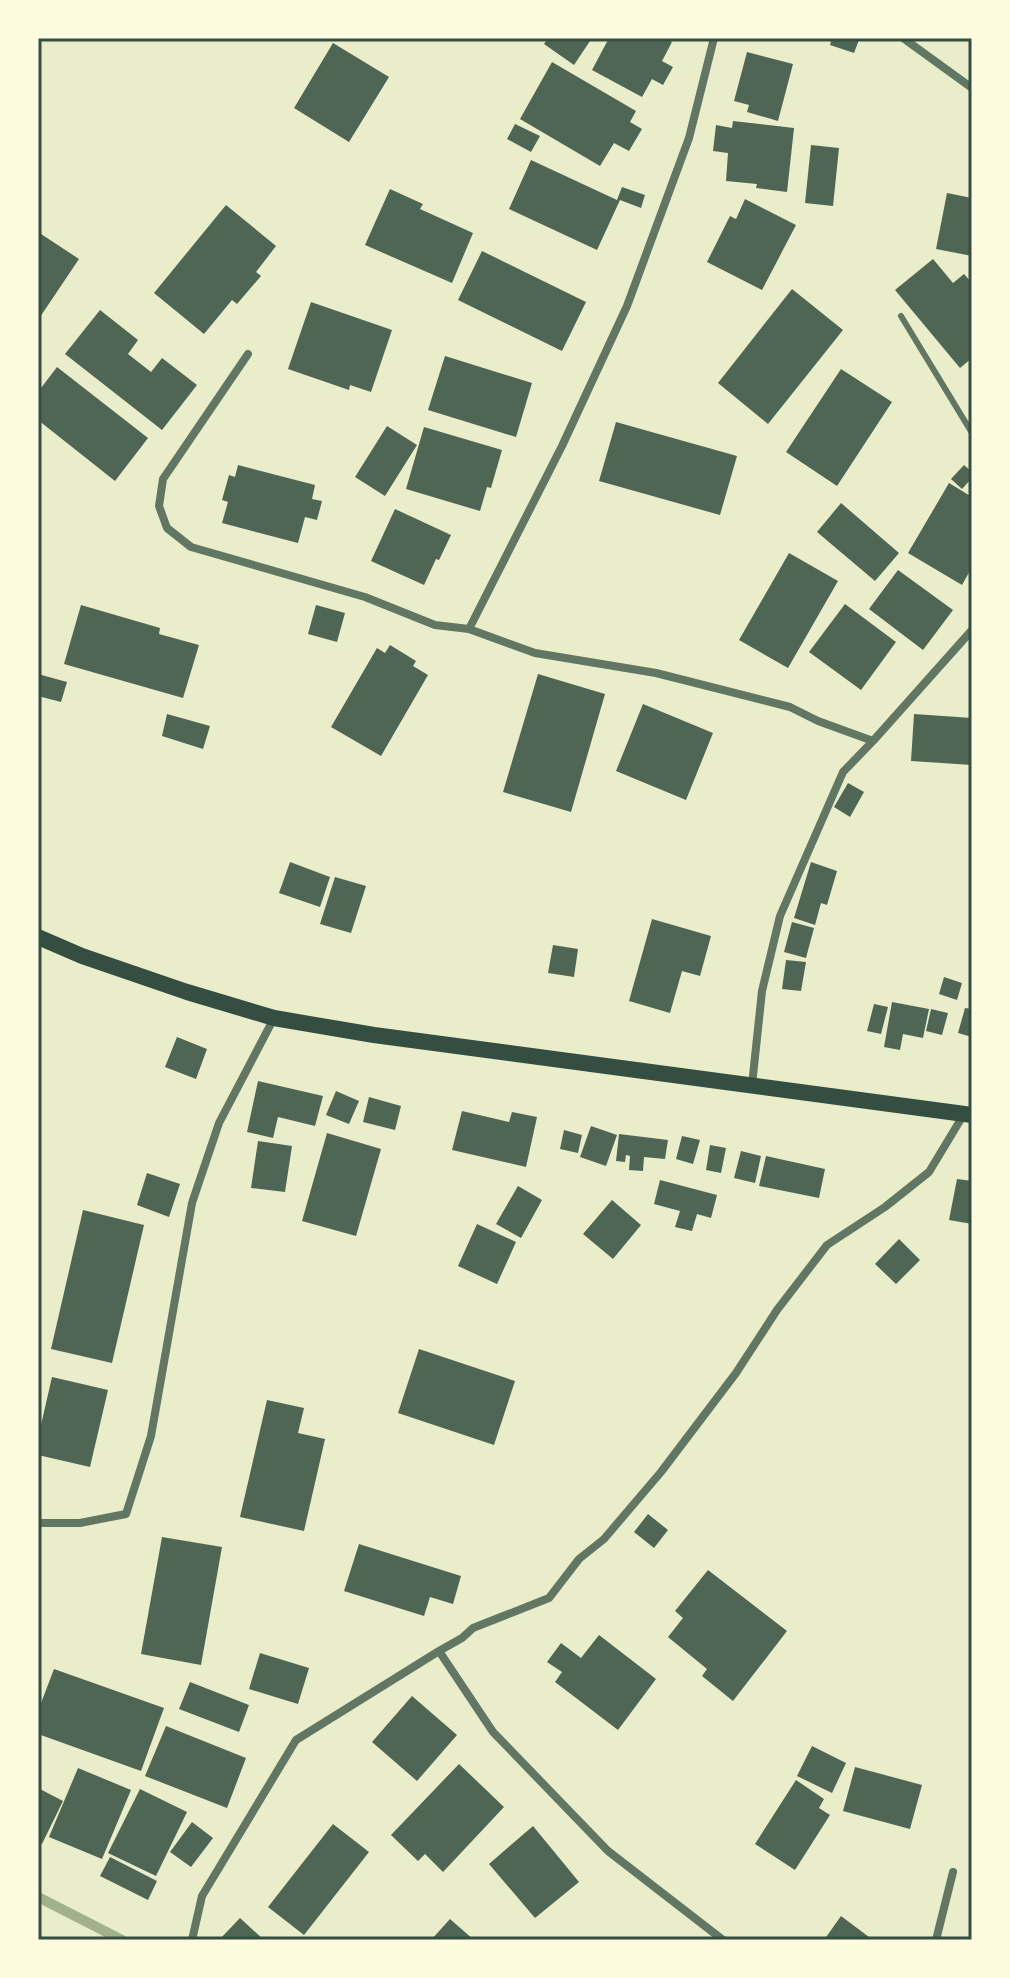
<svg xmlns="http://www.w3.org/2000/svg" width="1010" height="1978" font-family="'Zilla Slab',serif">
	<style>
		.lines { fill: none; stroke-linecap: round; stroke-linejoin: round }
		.stream { stroke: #a3b18a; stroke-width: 10 }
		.building { fill: #4f6655 }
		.service { stroke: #617663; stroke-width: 6 }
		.minor { stroke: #617663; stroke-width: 8 }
		.secondary { stroke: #344e41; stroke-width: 16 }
		.neatline { fill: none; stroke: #344e41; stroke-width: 3 }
	</style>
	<rect width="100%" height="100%" fill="#e9edc9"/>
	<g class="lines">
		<path class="stream" d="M38 1897 122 1940"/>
	</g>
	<path class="building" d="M548 38H592L574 65 544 44Z
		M609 38H666L672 42 662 61 673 67 663 85 652 79 642 97 592 70Z
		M832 38H854L859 40 854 53 830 45Z
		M333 43 389 77 349 142 294 108Z
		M747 52 793 64 778 121 747 112 749 105 734 101Z
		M552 62 636 111 630 122 642 129 629 151 614 143 600 166 520 119Z
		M733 121 794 128 787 192 756 188 757 184 726 181 728 153 713 151 716 125 732 128Z
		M515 124 540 136 531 152 507 139Z
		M811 145 839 148 833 206 805 203Z
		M531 160 617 200 622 187 645 195 641 208 620 200 597 250 509 209Z
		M390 189 423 204 420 209 473 233 452 283 365 245Z
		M947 193 972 198V256L936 249Z
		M745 199 796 225 762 290 707 262 730 216 736 219Z
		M226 205 276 246 256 272 261 276 237 304 232 300 204 334 154 293Z
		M38 232 79 259 38 320Z
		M482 251 586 302 562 351 458 300Z
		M933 259 953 283 964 274 972 283V335L970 337 972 339V358L960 368 895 290Z
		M792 289 843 330 768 424 718 383Z
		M311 302 392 330 371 392 350 385 349 390 288 369Z
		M100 310 138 340 128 354 151 372 162 358 197 385 162 430 65 354Z
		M445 356 532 383 516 437 428 410Z
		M57 367 148 438 115 481 38 420V392Z
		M841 369 892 402 837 486 786 452Z
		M616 422 737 456 720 515 599 481Z
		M387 426 417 445 385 496 355 477Z
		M424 427 502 450 491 488 487 487 480 511 406 489Z
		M238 465 315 485 312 499 322 501 317 520 305 517 298 543 222 523 228 502 222 500 229 475 235 477Z
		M964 465 972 472V478L962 489 951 479Z
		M949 483 972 497V567L962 585 908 553Z
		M841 503 899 553 875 581 817 532Z
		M395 509 451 535 439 560 436 559 424 585 371 561Z
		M789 553 838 581 788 668 739 640Z
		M898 570 953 610 923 650 869 609Z
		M845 604 896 642 861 690 809 652Z
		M81 605 160 628 159 634 199 645 183 698 64 664Z
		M316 605 345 613 337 642 308 634Z
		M390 645 416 661 413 666 428 675 381 756 331 727 377 648 385 653Z
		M38 674 67 682 61 702 38 696Z
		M538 674 605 694 571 812 503 792Z
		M643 704 713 733 686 800 616 771Z
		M167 714 210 726 203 749 162 736Z
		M914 714 972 718V765L911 761Z
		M848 783 864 792 850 817 834 807Z
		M290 862 330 877 320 907 279 893Z
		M811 862 837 871 827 905 821 903 815 925 794 918Z
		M335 877 366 886 351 933 320 924Z
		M652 919 711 936 700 976 682 971 670 1013 629 1001Z
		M792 922 814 928 806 958 784 952Z
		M553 945 578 949 574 977 548 973Z
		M786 960 806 962 801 991 782 989Z
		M944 977 962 983 957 1000 939 994Z
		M892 1002 929 1009 923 1038 903 1034 900 1050 884 1047Z
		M874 1004 888 1007 881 1034 867 1031Z
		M965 1008 972 1009V1037L958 1033Z
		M931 1009 948 1013 942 1035 926 1031Z
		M177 1037 207 1049 196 1079 165 1067Z
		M258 1081 323 1096 315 1126 278 1117 273 1138 247 1132Z
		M336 1091 359 1101 349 1124 326 1115Z
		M369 1097 401 1106 395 1130 363 1122Z
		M462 1111 509 1122 512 1112 537 1117 526 1167 452 1150Z
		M591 1126 617 1135 606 1166 580 1157Z
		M564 1130 582 1135 578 1153 560 1149Z
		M327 1133 381 1149 356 1236 302 1221Z
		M619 1134 668 1140 665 1159 644 1157 643 1171 629 1170 630 1156 626 1155 625 1162 616 1161Z
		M682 1136 700 1140 693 1164 676 1159Z
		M258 1141 292 1146 285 1192 251 1188Z
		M710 1145 726 1148 721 1173 706 1170Z
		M741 1151 761 1156 755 1183 734 1178Z
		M766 1156 825 1169 819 1198 759 1186Z
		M147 1173 180 1184 169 1217 137 1205Z
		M957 1179 972 1181V1224L949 1220Z
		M660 1180 717 1195 711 1218 697 1214 692 1231 675 1227 680 1211 654 1204Z
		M518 1186 542 1200 521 1238 496 1224Z
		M612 1200 641 1225 613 1259 583 1234Z
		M83 1210 144 1225 112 1363 51 1349Z
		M477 1224 516 1242 497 1284 458 1266Z
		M899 1239 920 1260 896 1284 875 1264Z
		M419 1349 515 1381 494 1445 398 1413Z
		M52 1377 108 1390 90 1467 38 1455V1438Z
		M267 1400 304 1408 298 1433 325 1439 304 1531 240 1517Z
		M648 1514 668 1530 654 1548 634 1532Z
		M162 1537 222 1547 201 1665 141 1654Z
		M359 1544 461 1576 453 1604 430 1597 424 1616 344 1591Z
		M708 1570 787 1631 733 1701 702 1676 707 1669 668 1637 683 1618 675 1611Z
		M599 1635 656 1679 618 1730 555 1682 562 1672 547 1662 561 1643 581 1658Z
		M260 1653 309 1668 298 1704 249 1689Z
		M54 1669 164 1708 141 1771 38 1734V1711Z
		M190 1682 249 1705 239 1732 179 1709Z
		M412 1696 457 1735 417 1781 372 1742Z
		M166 1726 246 1758 227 1808 145 1776Z
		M812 1746 846 1763 832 1793 797 1776Z
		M459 1764 504 1807 443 1872 425 1854 418 1861 391 1835Z
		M855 1767 922 1785 910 1829 843 1811Z
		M78 1768 131 1790 102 1859 49 1837Z
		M796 1780 824 1799 819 1808 830 1815 795 1870 755 1844Z
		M38 1788 63 1801 42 1844 38 1842Z
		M140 1789 187 1812 156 1876 108 1853Z
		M192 1822 213 1838 191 1867 170 1852Z
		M333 1824 369 1852 304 1935 268 1907Z
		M533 1826 579 1882 535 1918 489 1864Z
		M110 1857 157 1881 148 1900 100 1876Z
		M841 1916 873 1940H824Z
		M240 1918 264 1940H219Z
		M450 1919 474 1940H431Z"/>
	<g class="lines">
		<path class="service" d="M901 316 972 433"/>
		<path class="minor" d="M903 38 972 88
			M248 354 163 479 159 506 167 528 191 547 365 597 435 625 469 629 535 653 656 673 790 707 818 721 873 741
			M469 629 562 446 627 306 689 138 714 38
			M752 1085 762 991 780 916 843 772 873 741 972 630
			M38 1523H80L126 1514 151 1436 192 1203 219 1123 274 1018
			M192 1940 202 1896 296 1740 439 1651
			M723 1940 608 1851 493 1732 439 1651 462 1638 473 1628 549 1598 579 1559 604 1539 661 1472 736 1373 777 1310 827 1245 885 1207 929 1172 964 1114
			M936 1940 953 1872"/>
		<path class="secondary" d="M38 937 82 956 187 992 274 1018 374 1035 972 1115"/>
	</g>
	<rect width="1010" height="1978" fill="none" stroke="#fefae0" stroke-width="80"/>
	<rect x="40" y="40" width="930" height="1898" class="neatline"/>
</svg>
